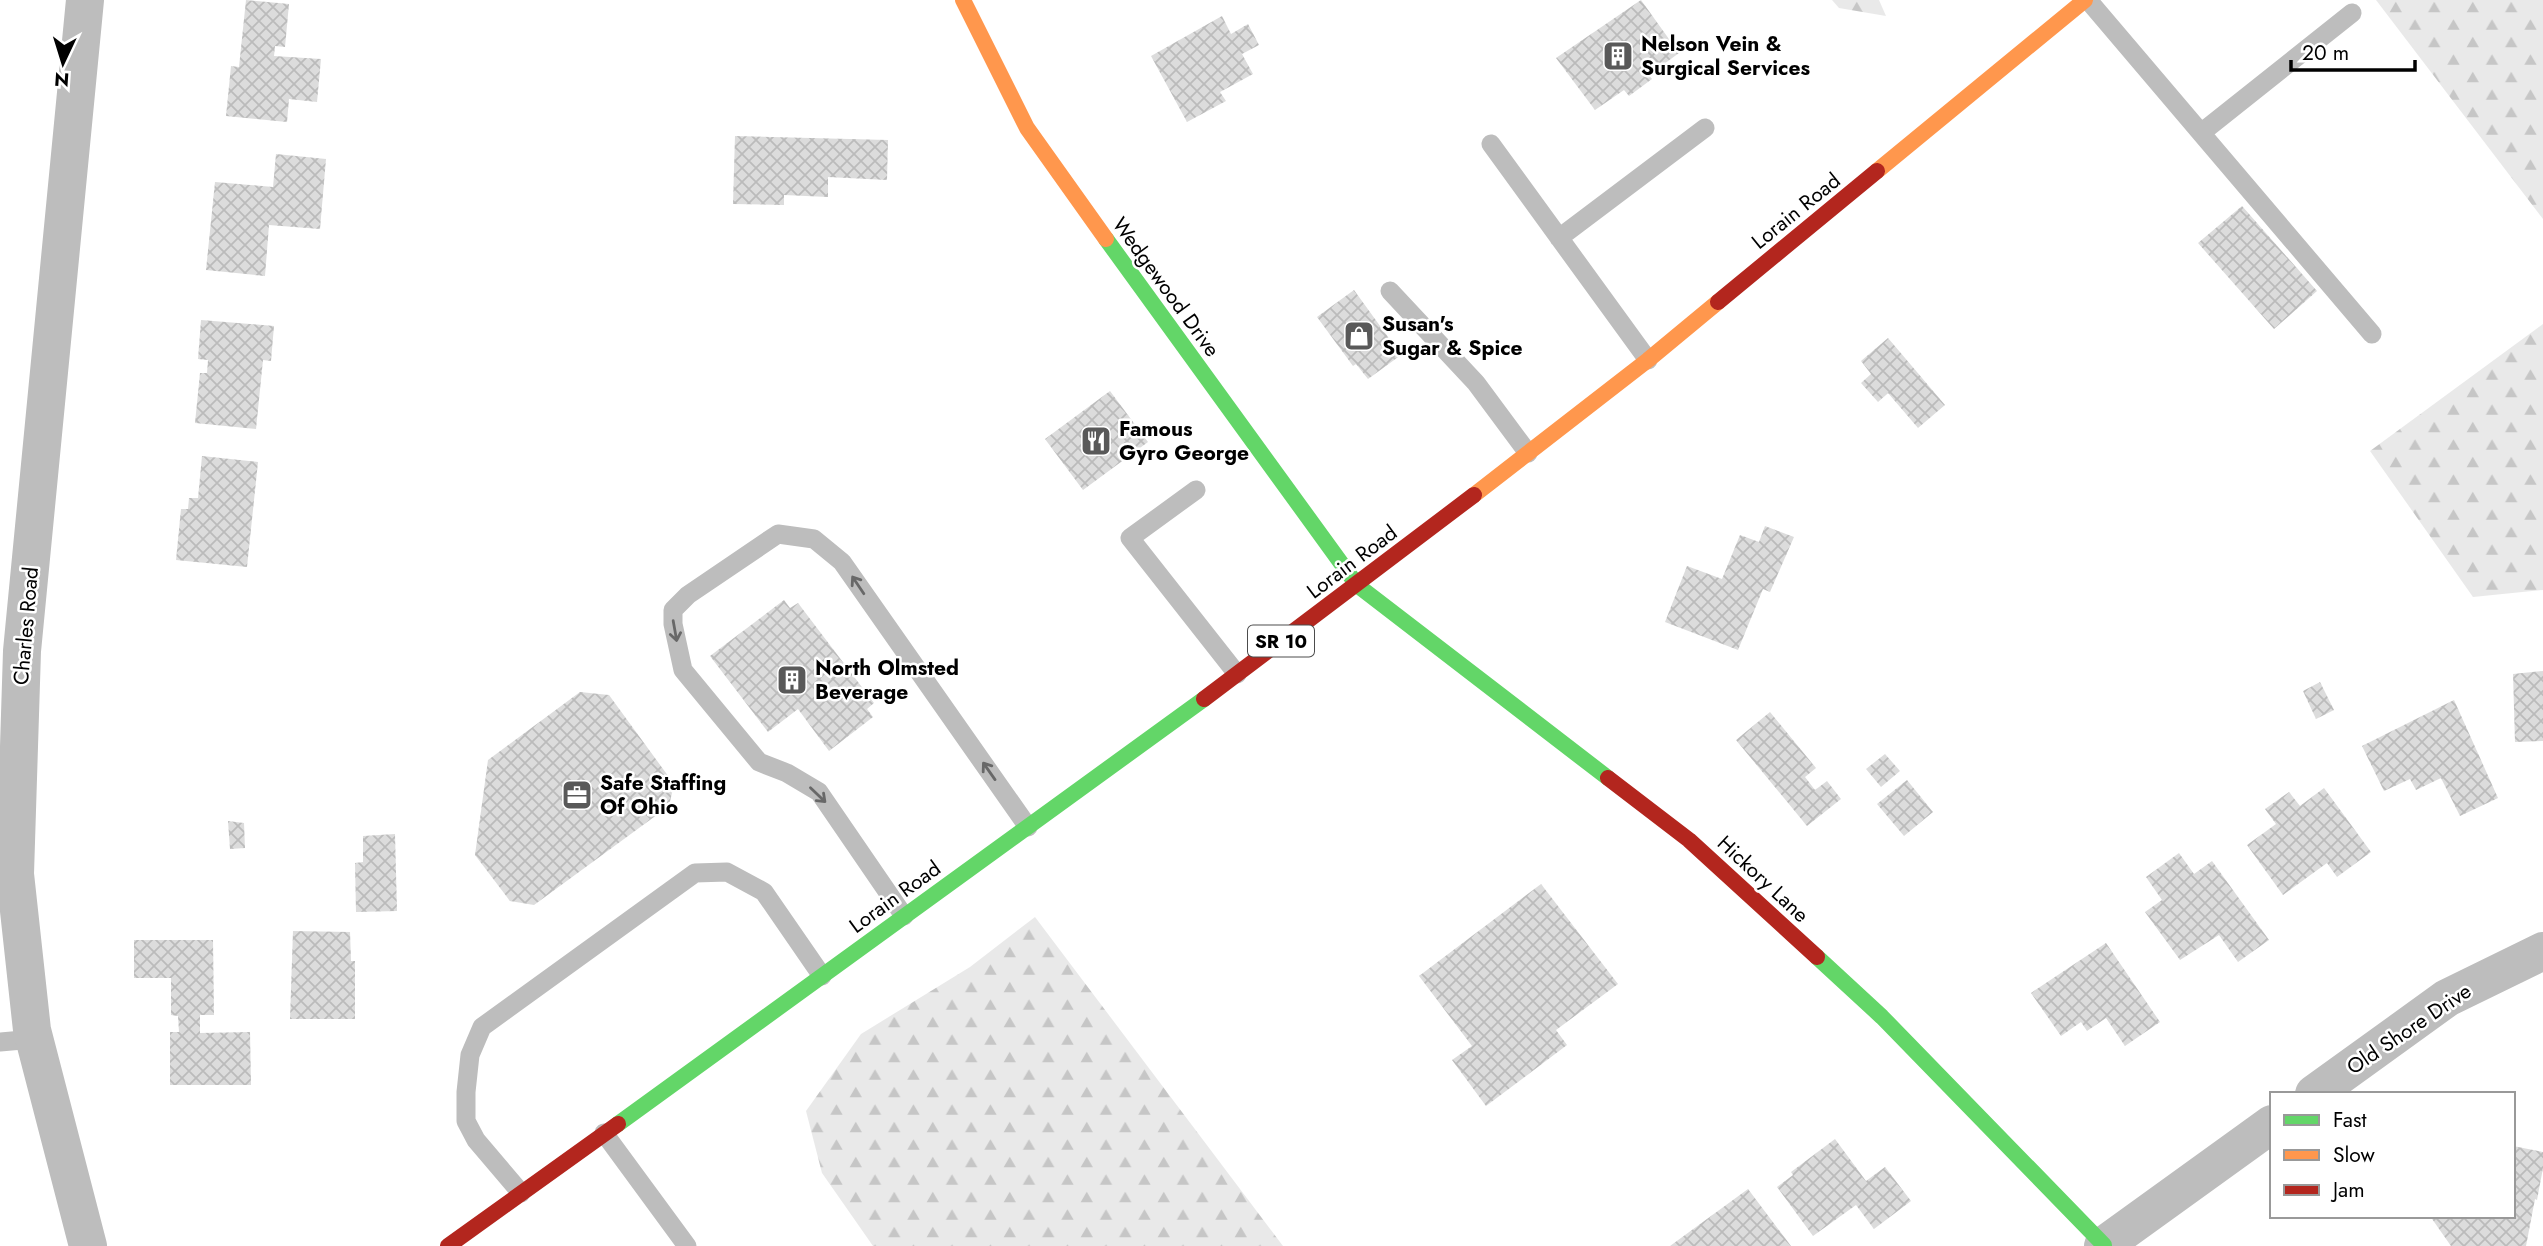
<svg xmlns="http://www.w3.org/2000/svg" width="2543" height="1246" font-family="Jost,sans-serif">
	<style>
		.forest { fill: url(#forest-firs) }
		.building { fill: url(#building-cross-hatch) }
		.lines { fill: none; stroke-linecap: round; stroke-linejoin: round }
		.lane { stroke: #bdbdbd; stroke-width: 19 }
		.street { stroke: #bdbdbd; stroke-width: 38 }
		.fast { stroke: #63d668; stroke-width: 16 }
		.slow { stroke: #ff974d; stroke-width: 16 }
		.jam { stroke: #b3261e; stroke-width: 16 }
		.oneway { stroke: #686868 }
		.labels { text-anchor: middle; stroke-width: 5; stroke-linejoin: round; paint-order: stroke }
		.shield { fill: #fff; stroke: #4c4c4c; stroke-width: 2 }
		.shield-label { font-size: 19px; font-weight: bold; fill: #000 }
		.poi-label { font-size: 21px; font-weight: bold; fill: #000; stroke: #fff; text-anchor: start }
		.street-label { font-size: 21px; fill: #000; stroke: #fff }
	</style>
	<defs>
		<pattern id="forest-firs" width="22" height="20" patternUnits="userSpaceOnUse" patternTransform="scale(1.75)"><rect width="22" height="20" fill="#e9e9e9"/><path d="M5 1l3.5 6h-7zM16 11l3.5 6h-7z" fill="#c6c6c6"/></pattern>
		<pattern id="building-cross-hatch" width="8" height="8" patternUnits="userSpaceOnUse" patternTransform="scale(1.75)"><rect width="8" height="8" fill="#dcdcdc"/><path d="M0 0l8 8M0 8l8-8" fill="none" stroke="#bbb"/></pattern>
	</defs>
	<rect width="100%" height="100%" fill="#fff"/>
	<path class="forest" d="M1832 0H1879L1886 16 1839 8Z
		M2376 0H2543V219Z
		M2543 324V590L2473 597 2370 451Z
		M1035 917 1283 1246H873L822 1173 806 1111 861 1034 970 967Z"/>
	<path class="building" d="M246 0 289 4 285 47 275 46 274 56 321 59 317 102 289 99 287 122 226 116 231 66 239 67Z
		M1641 0 1679 53 1649 75 1652 79 1629 96 1624 90 1595 110 1556 58Z
		M1222 16 1231 34 1248 24 1259 45 1242 54 1253 74 1220 92 1226 101 1187 122 1151 56Z
		M735 136 888 140 887 180 828 177V197L784 195V205L733 204Z
		M276 154 326 159 320 229 269 225 265 276 206 270 215 182 273 187Z
		M2242 206 2317 291 2274 329 2198 243Z
		M1354 290 1401 355 1368 379 1356 364 1353 366 1317 317Z
		M201 320 274 326 271 361 263 360 256 429 195 423 200 373H207L208 360 198 359Z
		M1888 338 1945 405 1918 428 1888 393 1878 402 1861 383 1871 374 1861 361Z
		M1110 391 1148 442 1083 490 1045 439Z
		M202 456 258 462 247 567 176 560 181 509H188L189 498H198Z
		M1765 526 1794 537 1770 592 1763 589 1738 650 1665 622 1687 566 1722 579 1740 535 1759 542Z
		M784 600 790 608 798 603 874 703 867 709 873 717 829 751 798 709 768 732 710 656Z
		M2543 671V741L2515 742 2513 674Z
		M2320 682 2334 710 2316 719 2303 691Z
		M580 692 609 695 674 784 669 806 534 905 510 901 475 855 488 760Z
		M2454 700 2498 798 2460 816 2441 778 2416 790 2410 779 2384 791 2362 746Z
		M1770 712 1816 768 1805 777 1815 790 1827 781 1841 799 1807 826 1736 740Z
		M1885 754 1900 771 1881 787 1866 769Z
		M1907 780 1933 812 1904 836 1877 804Z
		M2324 788 2371 852 2337 877 2327 863 2283 895 2247 845 2276 824 2265 809 2289 792 2300 806Z
		M228 821 244 823 245 848 230 849Z
		M395 834 397 911 356 912 355 863 363 862V836Z
		M2179 853 2194 874 2212 861 2269 940 2238 962 2219 935 2180 960 2145 912 2162 900 2146 877Z
		M1541 884 1618 984 1556 1030 1567 1045 1486 1106 1452 1060 1472 1046 1419 976Z
		M293 931 350 932 351 961H355V1019H290Z
		M134 940H213L214 1015H200V1033L250 1032 251 1085H170V1032H179L178 1016 171 1015V978H134Z
		M2106 943 2160 1022 2125 1046 2106 1018 2087 1031 2081 1022 2061 1036 2031 993Z
		M1835 1139 1866 1181 1885 1167 1911 1201 1874 1229 1856 1205 1813 1236 1777 1187 1793 1175 1791 1172Z
		M2513 1146 2543 1152V1168L2537 1200 2535 1199 2526 1246H2451L2430 1216H2513Z
		M1748 1189 1791 1246H1670Z"/>
	<g class="lines">
		<path class="lane" d="M2088 0 2201 133 2352 13
			M2201 133 2372 334
			M1491 144 1648 360
			M1559 238 1705 128
			M1390 291 1476 383 1528 453
			M1196 490 1130 538 1237 674
			M904 916 819 792 787 773 759 762 683 670 673 624V610L688 595 778 534 814 539 842 562 1028 827
			M0 1042 34 1039
			M604 1133 687 1246
			M521 1193 476 1140 466 1121V1092L470 1055 482 1027 695 873 727 872 764 892 822 976"/>
		<path class="street" d="M85 0 22 651 15 874 32 1030 88 1246
			M2314 1094 2447 998 2543 951
			M2103 1246 2272 1124"/>
		<path class="fast" d="M1106 239 1357 585 1608 778
			M1817 957 1882 1017 2104 1245
			M618 1124 1204 699"/>
		<path class="slow" d="M963 0 1027 128 1106 239
			M1877 171 2085 0
			M1474 495 1648 360 1718 302"/>
		<path class="jam" d="M1718 302 1877 171
			M1204 699 1474 495
			M1608 778 1689 840 1817 957
			M448 1246 618 1124"/>
	</g>
	<defs><path id="oneway-shaft" d="M-6 0H5M1.5-3L5.5 0L1.5 3" fill="none" stroke-width="1.6" stroke-linecap="round" stroke-linejoin="round" transform="scale(1.75)"/></defs>
	<g class="oneway">
		<use href="#oneway-shaft" transform="translate(858 585) rotate(-124)"/>
		<use href="#oneway-shaft" transform="translate(675 631) rotate(80)"/>
		<use href="#oneway-shaft" transform="translate(989 771) rotate(-125)"/>
		<use href="#oneway-shaft" transform="translate(818 795) rotate(44)"/>
	</g>
	<defs>
		<g id="building-square" transform="scale(1.575)"><rect x="-9" y="-9" width="18" height="18" rx="4" fill="#595959" stroke="#fff"/><path d="M-4-6H4V6H1V3H-1V6H-4ZM-2.5-4.3h1.7v1.8h-1.7ZM.8-4.3h1.7v1.8H.8ZM-2.5-1h1.7V.8h-1.7ZM.8-1h1.7V.8H.8Z" fill="#fff"/></g>
		<g id="shop-square" transform="scale(1.575)"><rect x="-9" y="-9" width="18" height="18" rx="4" fill="#595959" stroke="#fff"/><path d="M-5-2.5h2.3a2.7 3.5 0 0 1 5.4 0H5L5.5 6h-11ZM-1.5-2.5h3a1.5 2.3 0 0 0-3 0Z" fill="#fff"/></g>
		<g id="restaurant-square" transform="scale(1.575)"><rect x="-9" y="-9" width="18" height="18" rx="4" fill="#595959" stroke="#fff"/><path d="M-5-6h1v4h1v-4h1v4h1v-4h1v5L-1.5 .5V6h-2V.5L-5-1ZM5-6V6H3V1.5H1.5Q1.5-4 5-6Z" fill="#fff"/></g>
		<g id="office-square" transform="scale(1.575)"><rect x="-9" y="-9" width="18" height="18" rx="4" fill="#595959" stroke="#fff"/><path d="M-6-3h4V-5.5h4V-3h4V5H-6ZM-1-4.5V-3h2v-1.5ZM-6 0V1H6V0Z" fill="#fff"/></g>
	</defs>
	<g fill-rule="evenodd">
		<use href="#building-square" x="1618" y="56"/>
		<use href="#shop-square" x="1359" y="336"/>
		<use href="#restaurant-square" x="1096" y="441"/>
		<use href="#building-square" x="792" y="680"/>
		<use href="#office-square" x="577" y="795"/>
	</g>
	<g class="labels">
		<rect class="shield" x="1248" y="625.5" width="66" height="31" rx="5"/>
		<g class="shield-label">
			<text x="1281" y="648">SR 10</text>
		</g>
		<g class="poi-label">
			<text x="1641" y="51">Nelson Vein &amp;<tspan x="1641" dy="24">Surgical Services</tspan></text>
			<text x="1382" y="331">Susan's<tspan x="1382" dy="24">Sugar &amp; Spice</tspan></text>
			<text x="1119" y="436">Famous<tspan x="1119" dy="24">Gyro George</tspan></text>
			<text x="815" y="675">North Olmsted<tspan x="815" dy="24">Beverage</tspan></text>
			<text x="600" y="790">Safe Staffing<tspan x="600" dy="24">Of Ohio</tspan></text>
		</g>
		<g class="street-label">
			<text transform="translate(1796 211) rotate(-39)" y="7">Lorain Road</text>
			<text transform="translate(1166 287) rotate(54)" y="7">Wedgewood Drive</text>
			<text transform="translate(1352 562) rotate(-37)" y="7">Lorain Road</text>
			<text transform="translate(26 626) rotate(-85)" y="7">Charles Road</text>
			<text transform="translate(1763 879) rotate(43)" y="7">Hickory Lane</text>
			<text transform="translate(895 897) rotate(-36)" y="7">Lorain Road</text>
			<text transform="translate(2409 1029) rotate(-34)" y="7">Old Shore Drive</text>
		</g>
	</g>
	<rect x="2270" y="1092" width="245" height="126" fill="#ffffff" stroke="#999999" stroke-width="2"/>
	<rect x="2284" y="1115" width="35" height="10" fill="#63d668" stroke="#999999" stroke-width="2"/>
	<text x="2333" y="1127" font-size="21" fill="#000000">Fast</text>
	<rect x="2284" y="1150" width="35" height="10" fill="#ff974d" stroke="#999999" stroke-width="2"/>
	<text x="2333" y="1162" font-size="21" fill="#000000">Slow</text>
	<rect x="2284" y="1185" width="35" height="10" fill="#b3261e" stroke="#999999" stroke-width="2"/>
	<text x="2333" y="1197" font-size="21" fill="#000000">Jam</text>
	<g transform="translate(63 63) rotate(184)" stroke="#ffffff" stroke-width="5" paint-order="stroke">
	<path d="M0-5L12 26L0 18L-12 26Z" fill="#000000"/>
	<text y="-10" font-size="19" font-weight="bold" text-anchor="middle" fill="#000000">N</text>
	</g>
	<path d="M2291 60v10h124v-10" fill="none" stroke="#000000" stroke-width="3.5"/>
	<text x="2302" y="60" font-size="21" fill="#000000" stroke="#ffffff" stroke-width="5" paint-order="stroke">20 m</text>
</svg>
